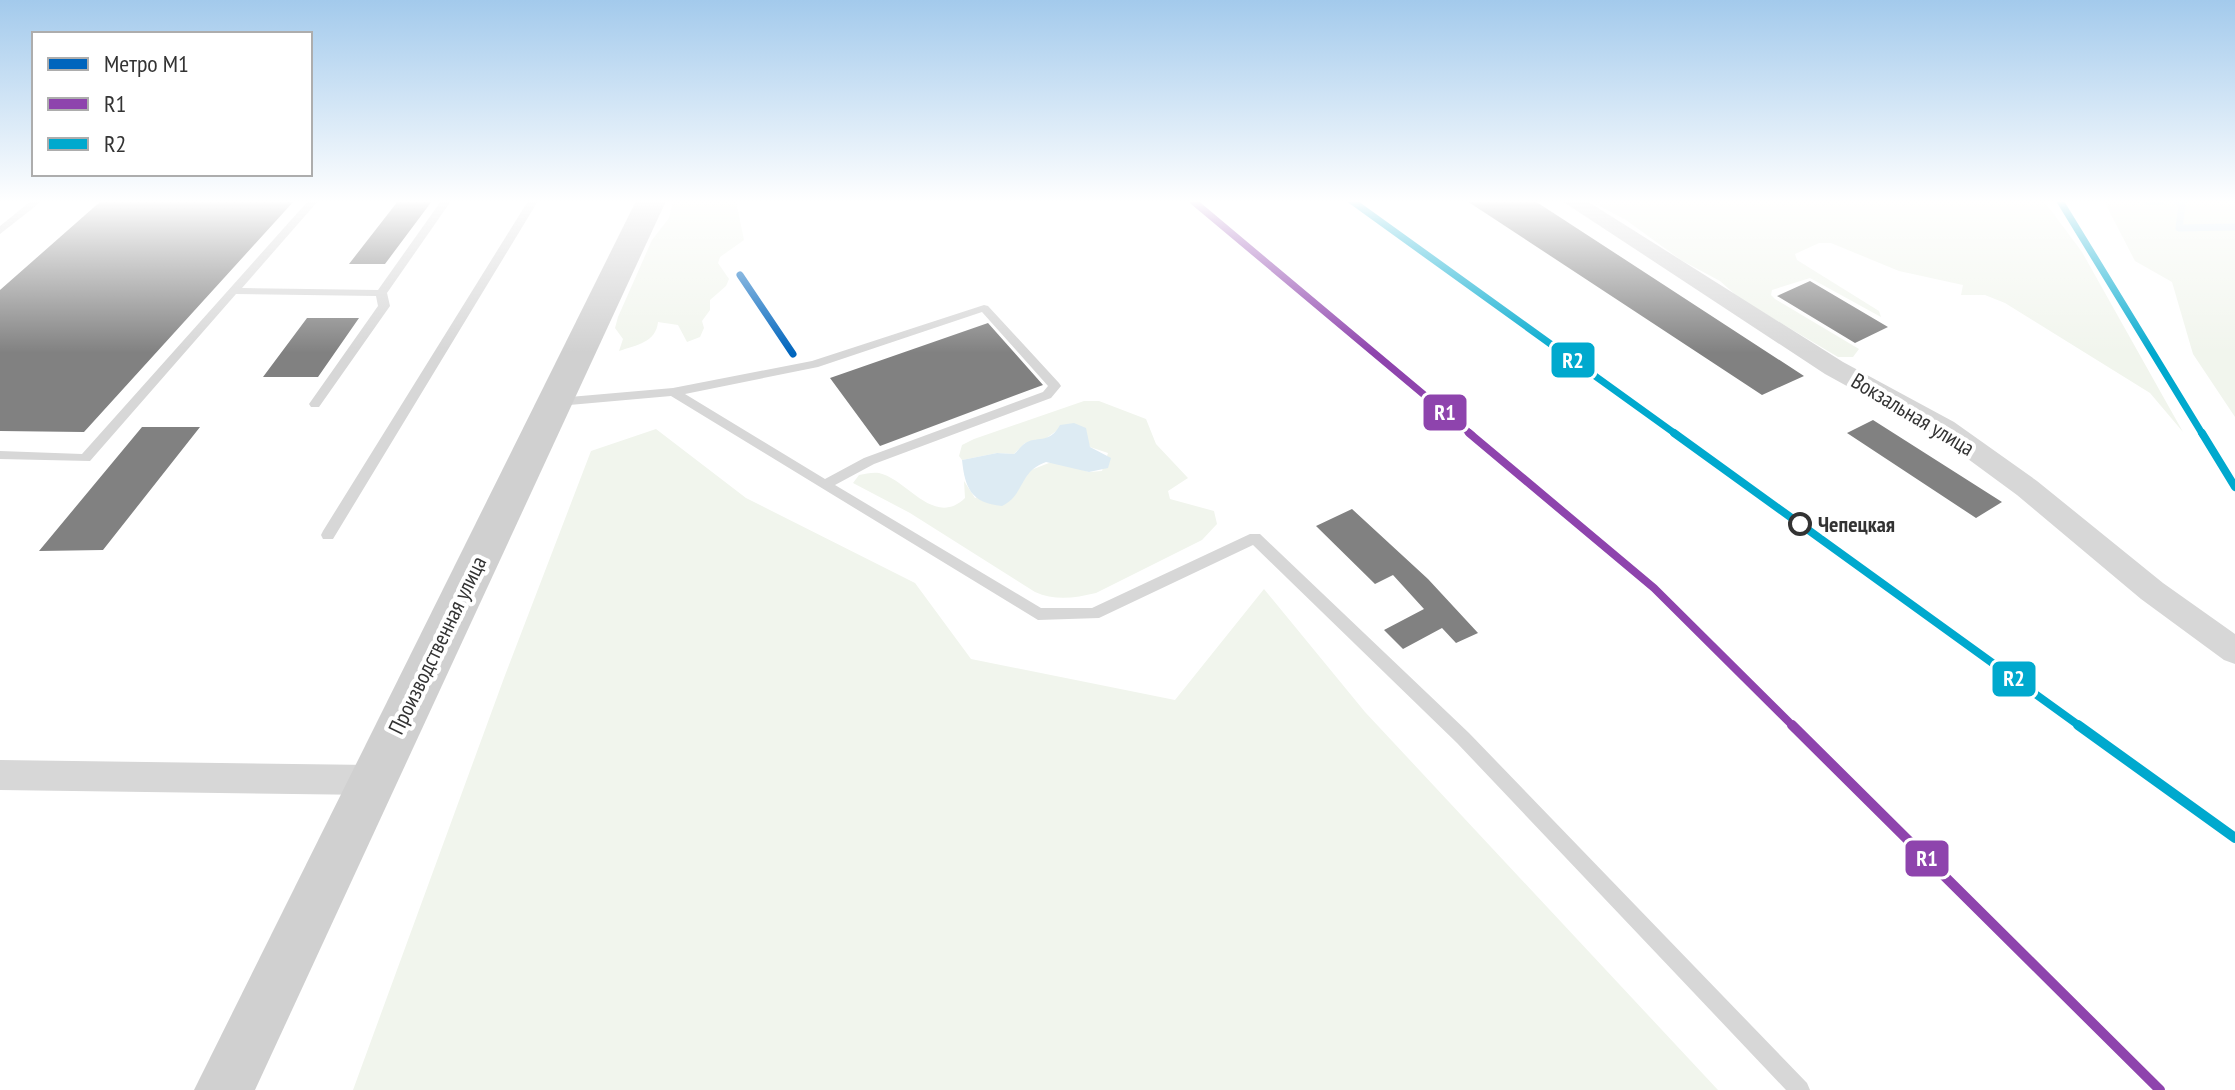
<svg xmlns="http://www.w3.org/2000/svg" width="2235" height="1090" font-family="'PT Sans Narrow',sans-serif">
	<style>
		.green { fill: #f1f5ed }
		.water { fill: #ddebf3 }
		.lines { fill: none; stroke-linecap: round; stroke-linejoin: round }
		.stream { stroke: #ddebf3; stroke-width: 7 }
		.building { fill: #818181 }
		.lane { fill: #d7d7d7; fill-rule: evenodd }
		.street { fill: #d7d7d7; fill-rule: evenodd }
		.secondary { fill: #d0d0d0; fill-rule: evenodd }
		.rail-1-far2-casing { stroke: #fff; stroke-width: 12 }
		.rail-1-far1-casing { stroke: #fff; stroke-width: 14 }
		.rail-1-casing { stroke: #fff; stroke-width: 16 }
		.rail-2-far2-casing { stroke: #fff; stroke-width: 12 }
		.rail-2-far1-casing { stroke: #fff; stroke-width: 14 }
		.rail-2-casing { stroke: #fff; stroke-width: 16 }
		.rail-1-far2 { stroke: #8e44ad; stroke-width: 7 }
		.rail-1-far1 { stroke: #8e44ad; stroke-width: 8 }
		.rail-1 { stroke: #8e44ad; stroke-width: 10 }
		.rail-2-far2 { stroke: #00a9ce; stroke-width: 7 }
		.rail-2-far1 { stroke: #00a9ce; stroke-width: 8 }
		.rail-2 { stroke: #00a9ce; stroke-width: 10 }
		.metro-1-casing { stroke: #fff; stroke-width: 12 }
		.metro-1 { stroke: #0065bd; stroke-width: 7 }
		.stop-dot { fill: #fff; stroke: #333; stroke-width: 4 }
		.labels { text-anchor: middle; stroke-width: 8; stroke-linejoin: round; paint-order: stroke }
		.street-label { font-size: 22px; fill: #333; stroke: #fff }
		.stop-label { font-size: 22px; font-weight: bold; fill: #333; stroke: #fff; text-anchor: start }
		.line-badge { stroke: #fff; stroke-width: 3 }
		.badge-label { font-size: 22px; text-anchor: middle; font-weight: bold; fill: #fff }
	</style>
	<rect width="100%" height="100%" fill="#fff"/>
	<path class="green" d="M673 201H736L744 240 720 257 718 263 729 279 726 286 710 300V310L702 321 704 328 700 337 687 342 678 325 658 322C656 342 637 345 619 351L623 339 615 328 618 317 652 240 669 218Z
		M1590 201H2044L2082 252 2183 432 2150 393 2005 303 1985 295H1961L1963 285 1899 271 1831 243H1819L1795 254 1797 260 1879 311 1881 317 1810 278 1772 290 1771 295 1775 299 1859 349 1853 357H1838L1739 298 1720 281 1681 260 1626 220Z
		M2104 201H2235V417L2193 354 2172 282 2135 261Z
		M1084 401H1099L1146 419 1156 444 1188 478 1168 491 1170 499 1214 511 1217 524 1202 540 1096 593C1075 598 1055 601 1035 592L910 513 853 483 859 475C866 474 872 472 879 473 907 479 934 528 965 498L964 481 975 498 1024 478 1026 472 1054 461 1089 472 1102 471 1108 453 1090 447 1086 437 1059 429 1045 439 1025 443 1014 454 997 453 962 460 959 456 962 445 974 439Z
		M656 429 746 498 915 583 971 659 1175 700 1264 589 1365 712 1718 1090H353L504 678 591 451Z"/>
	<path class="water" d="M1074 423 1086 428 1090 447 1111 458 1108 468 1089 472 1046 462C1018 472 1026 494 1002 506 971 503 965 488 962 460L997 453 1014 454C1018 451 1020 447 1024 444 1036 435 1049 445 1060 425Z"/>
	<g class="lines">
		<path class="stream" d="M2147 201H2161
			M2177 201 2182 205 2179 228 2235 227"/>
	</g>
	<path class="building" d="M101 201H294L84 432 0 431V290Z
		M398 201H432L385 264H349Z
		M1467 201H1535L1804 376 1762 395Z
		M1810 281 1888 327 1855 343 1777 296Z
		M307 318H359L318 377H263Z
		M988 323 1043 385 880 446 830 378Z
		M1873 420 2002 502 1976 518 1847 433Z
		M142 427H200L103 550 39 551Z
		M1352 509 1428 579 1478 633 1456 643 1442 628 1403 649 1384 630 1424 609 1393 575 1375 584 1316 526Z"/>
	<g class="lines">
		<path class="lane" d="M31 201H42L0 234V226Z
			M308 201H318L242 288 378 290 441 201H451L387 293 390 306 319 407H311L309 404 378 306 376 296 236 294 90 461 0 459V451L82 454Z
			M528 201H538L333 539H323L321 535 323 531Z
			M984 305 988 306 1059 383 1061 386 1051 398 874 464 835 485 1041 608H1092L1250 534H1260L1469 733 1807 1083 1810 1090H1786L1457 743 1253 545 1099 618 1038 620 671 396 558 406 552 402 558 398 673 388 812 361ZM982 312 1048 386 1043 392 864 458 825 479 685 394 818 367Z"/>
		<path class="street" d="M1562 201H1587L1843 362 1954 422 2037 481 2163 583 2235 634V664L2224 660 2141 599 2017 495 1934 434 1825 374Z
			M0 760 372 765 385 769 390 780 385 791 372 795 0 790Z"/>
		<path class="secondary" d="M636 201H666L255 1090H194Z"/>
		<g class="rail-1-far2-casing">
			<path id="rail-1-far2" d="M1193 201 1472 435"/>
		</g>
		<g class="rail-1-far1-casing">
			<path id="rail-1-far1" d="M1469 433 1654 588 1794 727"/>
		</g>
		<g class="rail-1-casing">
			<path id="rail-1" d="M1792 725 2160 1090"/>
		</g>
		<g class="rail-2-far2-casing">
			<path id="rail-2-far2" d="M1352 201 1677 435
				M2060 201 2203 435"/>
		</g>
		<g class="rail-2-far1-casing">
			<path id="rail-2-far1" d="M1674 433 2081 727
				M2202 433 2235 487"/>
		</g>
		<g class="rail-2-casing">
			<path id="rail-2" d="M2078 725 2235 838"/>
		</g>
		<use href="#rail-1-far2" class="rail-1-far2"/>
		<use href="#rail-1-far1" class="rail-1-far1"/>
		<use href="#rail-1" class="rail-1"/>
		<use href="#rail-2-far2" class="rail-2-far2"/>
		<use href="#rail-2-far1" class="rail-2-far1"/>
		<use href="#rail-2" class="rail-2"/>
		<g class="metro-1-casing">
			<path id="metro-1" d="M740 275 793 354"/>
		</g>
		<use href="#metro-1" class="metro-1"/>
	</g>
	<linearGradient id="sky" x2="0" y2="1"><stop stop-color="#a3caec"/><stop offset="0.57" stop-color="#fff"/><stop offset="1" stop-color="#fff" stop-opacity="0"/></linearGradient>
	<rect width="2235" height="353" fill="url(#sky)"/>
	<circle class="stop-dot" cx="1800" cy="524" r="10"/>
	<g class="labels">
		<g class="street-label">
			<text transform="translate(1913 414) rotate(31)" y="8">Вокзальная улица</text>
			<text transform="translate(437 645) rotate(-64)" y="8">Производственная улица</text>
		</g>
		<g class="stop-label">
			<text x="1818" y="532">Чепецкая</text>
		</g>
	</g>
	<g class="line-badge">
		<rect x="1550" y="341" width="46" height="38" rx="8" fill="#00a9ce"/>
		<rect x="1422" y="393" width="46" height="39" rx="8" fill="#8e44ad"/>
		<rect x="1991" y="660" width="46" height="38" rx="8" fill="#00a9ce"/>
		<rect x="1904" y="839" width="46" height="39" rx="8" fill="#8e44ad"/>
	</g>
	<g class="badge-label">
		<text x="1573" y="368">R2</text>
		<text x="1445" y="420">R1</text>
		<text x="2014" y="686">R2</text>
		<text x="1927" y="866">R1</text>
	</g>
	<rect x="32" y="32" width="280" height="144" fill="#ffffff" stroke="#adadad" stroke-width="2"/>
	<rect x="48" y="58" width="40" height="12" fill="#0065bd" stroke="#adadad" stroke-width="2"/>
	<text x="104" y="72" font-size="24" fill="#333333">Метро M1</text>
	<rect x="48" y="98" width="40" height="12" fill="#8e44ad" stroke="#adadad" stroke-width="2"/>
	<text x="104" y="112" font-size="24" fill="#333333">R1</text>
	<rect x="48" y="138" width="40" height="12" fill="#00a9ce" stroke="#adadad" stroke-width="2"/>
	<text x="104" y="152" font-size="24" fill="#333333">R2</text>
</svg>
